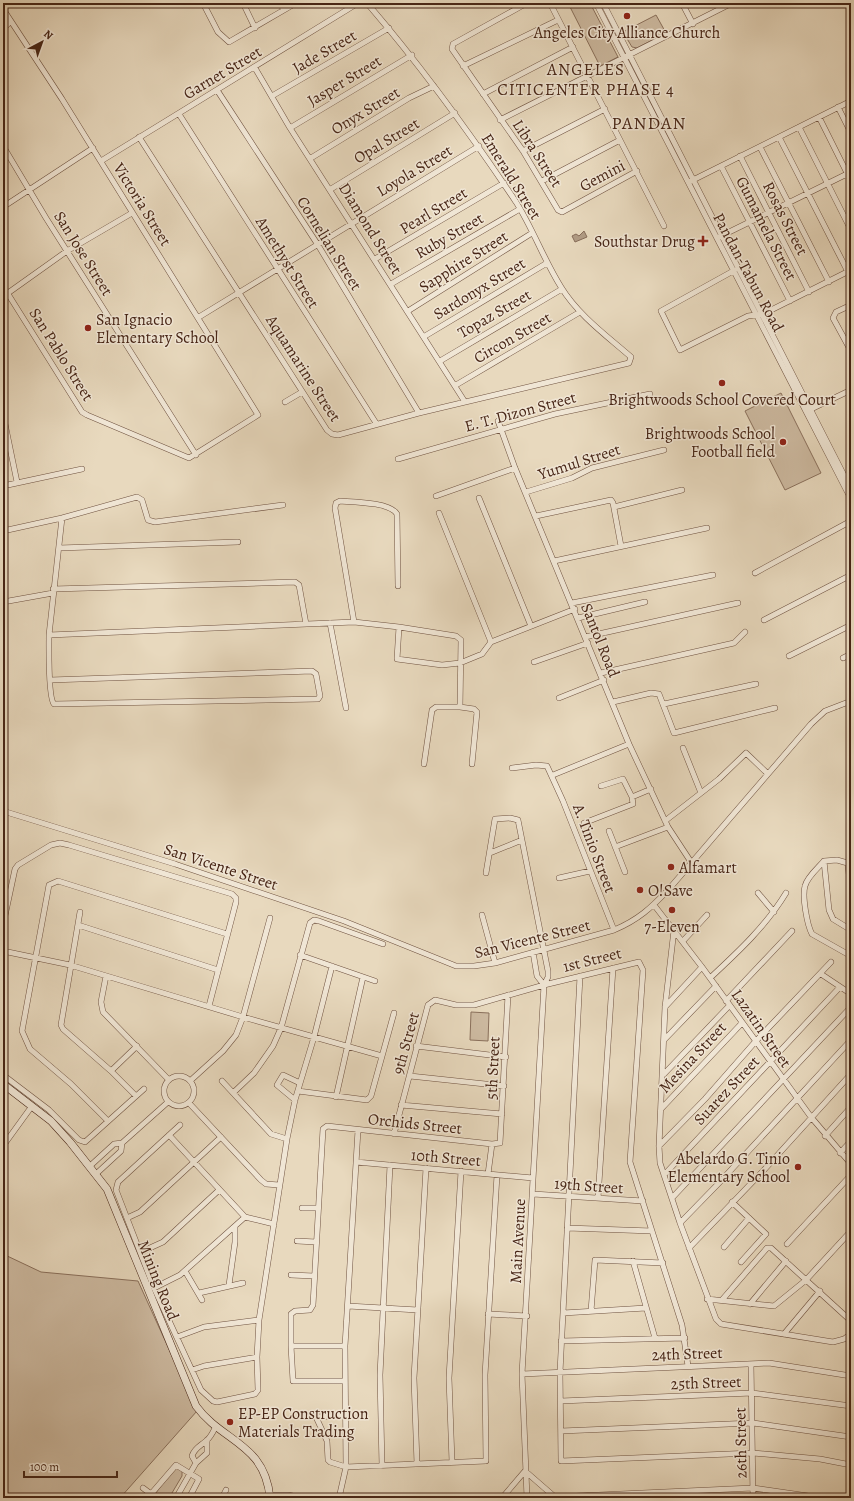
<svg xmlns="http://www.w3.org/2000/svg" width="854" height="1501" font-family="Alegreya,serif">
	<style>
		.green { fill: #cdbaa1; stroke: #8a705c }
		.water { fill: #b19c85; stroke: #876c59 }
		.lines { fill: none; stroke-linecap: round; stroke-linejoin: round }
		.street-casing { stroke: #6f5240; stroke-width: 6 }
		.secondary-casing { stroke: #472516; stroke-width: 8 }
		.street { stroke: #f0e6d5; stroke-width: 5 }
		.secondary { stroke: #f0e6d5; stroke-width: 7 }
		.poi-dot { fill: #8f2418; stroke: #f0e6d5; stroke-width: 1.5 }
		.labels { text-anchor: middle; stroke-width: 3; stroke-linejoin: round; paint-order: stroke }
		.poi-label { font-size: 16px; fill: #472516; stroke: #f0e6d5; text-anchor: start }
		.street-label { font-size: 16px; fill: #472516; stroke: #f0e6d5 }
		.neighbourhood-label { font-size: 17px; letter-spacing: 1px; fill: #472516; stroke: #f0e6d5 }
		.quarter-label { font-size: 18px; letter-spacing: 1px; fill: #472516; stroke: #f0e6d5 }
	</style>
	<rect width="100%" height="100%" fill="#e8d9be"/>
	<filter id="stains"><feTurbulence type="fractalNoise" baseFrequency=".005" numOctaves="4"/><feColorMatrix values="0 0 0 0 .2 0 0 0 0 .09 0 0 0 0 .02 0 0 0 .5 -.17"/></filter>
	<radialGradient id="worn" r=".72"><stop offset=".6" stop-color="#630" stop-opacity="0"/><stop offset="1" stop-color="#630" stop-opacity=".3"/></radialGradient>
	<path class="green" d="M568 3H590L618 57 600 66Z
		M656 15 666 33 637 48 632 47 623 32Z
		M781 393 821 473 785 490 745 411Z
		M471 1012 489 1013 488 1041 470 1040Z
		M3 1254 41 1272 138 1281 197 1411 120 1498H3Z
		M176 1466 182 1471V1476L169 1498H160L155 1494Z"/>
	<path class="water" d="M584 231 587 237 575 242 572 236 576 234 579 236Z"/>
	<g class="lines">
		<g class="street-casing">
			<path id="street" d="M203 3 218 32 229 42 296 3
				M243 3 255 28
				M280 3 284 10
				M527 3 453 44 452 49 523 151 558 210 562 212 637 171
				M550 3 664 226
				M596 3 851 499
				M603 3 851 489
				M682 3 693 24
				M3 9 62 99 258 415 189 458 87 415 82 412 3 286
				M3 29 10 22
				M463 66 558 20
				M255 68 290 128 465 402
				M217 90 318 245 419 413
				M483 94 573 47
				M272 96 389 28
				M838 107 851 133
				M179 114 376 423
				M819 117 851 181
				M500 120 732 3
				M799 127 851 230
				M290 128 412 55
				M139 137 327 430 332 434 338 435 419 413 629 363 631 357C607 336 578 315 561 287 544 260 533 229 516 202 470 133 421 66 367 3
				M779 137 848 272
				M3 146 46 218 196 455
				M760 147 829 282
				M523 151 605 109
				M740 156 809 292
				M311 158 409 98 434 86
				M101 161 358 3
				M721 166 790 301
				M542 181 620 140
				M691 181 851 101
				M331 189 455 113
				M3 207 93 148
				M719 237 851 172
				M375 259 504 183
				M735 270 661 311 680 350 748 316 763 314 851 270
				M391 284 520 209
				M8 293 67 251 132 213
				M851 305 836 312 833 318 851 351
				M408 311 532 233
				M199 317 479 146
				M425 336 547 263
				M440 361 562 289
				M456 385 580 312
				M285 402 302 392
				M809 410 851 390
				M3 414 17 482
				M498 421 515 468 629 744 668 827 691 862
				M398 459 555 414 650 394
				M3 486 82 469
				M526 492 572 478 592 468 664 450
				M436 496 515 468
				M479 498 531 626
				M614 507 682 490
				M439 513 491 642
				M536 516 611 500 613 503 621 546
				M62 518 49 635 354 622 335 508 336 503 340 501C353 502 390 502 397 514L398 586
				M3 531 62 518 137 497 142 500 148 520 155 522 283 505
				M59 548 238 542
				M554 561 707 528
				M755 573 851 521
				M53 589 295 582 299 585 306 624
				M3 602 53 593
				M572 603 713 575
				M578 618 645 602
				M764 620 851 575
				M354 622 399 627 397 659 442 665 460 663 482 654 491 642 575 609
				M330 623 346 708
				M399 627 456 636 461 640 460 707H436L432 710 424 764
				M49 635C49 647 48 698 54 704L318 699 320 696 316 674 312 671 50 680
				M585 637 738 603
				M789 656 851 625
				M843 658 851 654
				M534 662 588 643
				M601 673 734 643 745 632
				M559 698 604 680
				M613 702 651 693 659 694 674 733 775 708
				M664 704 756 684
				M460 707 474 709 477 712 472 764
				M683 748 701 793
				M512 768 536 765 547 766 563 801 614 930
				M553 775 629 744
				M601 786 623 779 632 797
				M3 811 175 864 344 921 456 966H474L495 963 614 930C638 920 651 908 669 889L811 724 825 711 851 701
				M665 821 719 779 746 753 768 774
				M584 823 633 804 632 797 651 789
				M609 831 625 872
				M615 847 668 827
				M490 853 522 840
				M824 861 829 910 833 919 851 930
				M848 864 851 896
				M851 864 837 860 824 861C818 868 807 877 805 886 802 896 807 925 812 934L851 956
				M486 873 495 819 510 818 518 820 548 971V977L544 985 522 1374 527 1498
				M559 878 590 871
				M758 893 774 912
				M654 905 702 967 811 1117 851 1164
				M80 912 61 1025 63 1029 111 1071 136 1096
				M482 915 495 963
				M3 925 15 869 18 865 51 845 60 843 69 845 232 894 236 898V902L209 1006
				M78 925 218 970
				M674 930 665 1007 659 1146 660 1163 680 1223 716 1319 721 1324 833 1342 844 1339 851 1334
				M683 941 707 915
				M3 951 70 965 243 1017 382 1056
				M533 952 537 976 544 985
				M300 955 375 981
				M821 974 851 994
				M106 976 101 1002 103 1012 169 1080
				M580 976 560 1372 561 1461 753 1453 820 1459 851 1465
				M710 978C738 952 766 926 786 893
				M726 1001 792 931
				M665 1007 702 967
				M664 1040 716 986
				M416 1046 506 1057
				M111 1071 137 1046
				M664 1074 729 1006
				M3 1075 49 1110 79 1140 85 1142 144 1089
				M164 1091a15 15 0 1 1 30 0a15 15 0 1 1-30 0Z
				M410 1076 504 1086
				M190 1081 223 1051 236 1035 243 1017 270 918
				M222 1081 271 1134 287 1139
				M298 1091 367 1100 371 1096 394 1013
				M233 1093 254 1073 273 1046 281 1028 310 923 314 920 319 921 383 944
				M336 1097 363 977
				M295 1100 277 1085 283 1075 300 1083
				M189 1103 261 1180 266 1184 279 1185
				M401 1105 502 1114
				M661 1109 742 1023
				M108 1121 71 1084 30 1049 22 1031 49 885 58 881 227 934
				M180 1125 118 1182 116 1190 154 1288 201 1390 213 1401 217 1402 255 1394 258 1390 257 1357 259 1320 287 1139 295 1100 314 1037 332 966
				M394 1134 428 1005 435 1000 456 1005H474L544 985 639 962 643 970 630 1162 682 1325 688 1366
				M169 1135 245 1217 274 1224
				M825 1136 851 1107
				M3 1146 32 1106
				M659 1146 705 1099 755 1042 831 962
				M840 1153 851 1141
				M356 1162 533 1178
				M90 1166 114 1144 122 1143
				M96 1174 121 1151 122 1143 168 1102
				M488 1174 492 1144
				M664 1175 840 987
				M533 1194 643 1201
				M598 1198 613 968
				M672 1198 851 1007
				M732 1202 766 1234 741 1262
				M302 1208H318
				M127 1218 140 1212 221 1137
				M680 1223 718 1184 851 1040
				M567 1228 652 1231
				M297 1241 316 1242
				M787 1244 851 1175
				M724 1247 749 1218
				M689 1248 763 1171 851 1074
				M141 1252 163 1242 219 1190
				M633 1261 655 1338
				M185 1271 202 1300
				M291 1275 314 1276
				M229 1285 235 1242V1227
				M154 1288 180 1275 245 1217
				M199 1293 243 1283
				M707 1299 774 1306 806 1280 851 1321
				M722 1300 767 1248H771L806 1280 851 1231
				M750 1304 786 1261
				M348 1306 418 1310
				M591 1311 595 1260 663 1263
				M563 1313 646 1308
				M488 1314 527 1316
				M784 1334 820 1291
				M177 1337 204 1327 259 1320
				M561 1341 685 1338
				M291 1346V1314L295 1311 310 1310 313 1305 323 1129 327 1126 492 1144 500 1143 508 995
				M751 1364 753 1498
				M192 1370 204 1366 257 1357
				M522 1374 769 1363 851 1376
				M345 1381H293L291 1346H345
				M561 1401 752 1393 851 1406
				M346 1415 316 1417 327 1441 328 1460 330 1462 346 1467 486 1461 485 1375 497 1175
				M301 1416 316 1417
				M561 1431 753 1423 851 1437
				M452 1462 449 1378 461 1171
				M196 1463 192 1456C195 1447 201 1446 207 1440 211 1437 214 1430 216 1426
				M417 1464 414 1378 426 1168
				M382 1466 380 1375 390 1165
				M143 1488 151 1494
				M269 1495H288L303 1498
				M156 1498 151 1494 176 1465 199 1479 189 1498
				M176 1498 196 1463 207 1453V1440
				M222 1498 226 1490
				M339 1498 346 1467 345 1346 358 1130
				M502 1498 525 1471 556 1498
				M532 1498 753 1488 822 1498"/>
		</g>
		<g class="secondary-casing">
			<path id="secondary" d="M3 1084 51 1121 70 1142 107 1189 196 1406C222 1442 265 1443 270 1498"/>
		</g>
		<use href="#street" class="street"/>
		<use href="#secondary" class="secondary"/>
	</g>
	<g class="poi-dot">
		<circle cx="627" cy="16" r="4"/>
		<path d="M701 235h4v4h4v4h-4v4h-4v-4h-4v-4h4z"/>
		<circle cx="88" cy="328" r="4"/>
		<circle cx="722" cy="383" r="4"/>
		<circle cx="783" cy="442" r="4"/>
		<circle cx="671" cy="867" r="4"/>
		<circle cx="640" cy="890" r="4"/>
		<circle cx="672" cy="910" r="4"/>
		<circle cx="798" cy="1167" r="4"/>
		<circle cx="230" cy="1422" r="4"/>
	</g>
	<g class="labels">
		<g class="poi-label">
			<text x="627" y="38" text-anchor="middle">Angeles City Alliance Church</text>
			<text x="695" y="247" text-anchor="end">Southstar Drug</text>
			<text x="96" y="325">San Ignacio<tspan x="96" dy="18">Elementary School</tspan></text>
			<text x="722" y="405" text-anchor="middle">Brightwoods School Covered Court</text>
			<text x="775" y="439" text-anchor="end">Brightwoods School<tspan x="775" dy="18">Football field</tspan></text>
			<text x="679" y="873">Alfamart</text>
			<text x="648" y="896">O!Save</text>
			<text x="672" y="932" text-anchor="middle">7-Eleven</text>
			<text x="790" y="1164" text-anchor="end">Abelardo G. Tinio<tspan x="790" dy="18">Elementary School</tspan></text>
			<text x="238" y="1419">EP-EP Construction<tspan x="238" dy="18">Materials Trading</tspan></text>
		</g>
		<g class="street-label">
			<text transform="translate(324 51) rotate(-30)" y="6">Jade Street</text>
			<text transform="translate(222 72) rotate(-31)" y="6">Garnet Street</text>
			<text transform="translate(344 80) rotate(-31)" y="6">Jasper Street</text>
			<text transform="translate(365 110) rotate(-31)" y="6">Onyx Street</text>
			<text transform="translate(386 140) rotate(-31)" y="6">Opal Street</text>
			<text transform="translate(538 153) rotate(57)" y="6">Libra Street</text>
			<text transform="translate(414 170) rotate(-31)" y="6">Loyola Street</text>
			<text transform="translate(602 175) rotate(-28)" y="6">Gemini</text>
			<text transform="translate(512 176) rotate(58)" y="6">Emerald Street</text>
			<text transform="translate(143 204) rotate(58)" y="6">Victoria Street</text>
			<text transform="translate(433 210) rotate(-31)" y="6">Pearl Street</text>
			<text transform="translate(786 218) rotate(63)" y="6">Rosas Street</text>
			<text transform="translate(371 228) rotate(58)" y="6">Diamond Street</text>
			<text transform="translate(767 228) rotate(63)" y="6">Gumamela Street</text>
			<text transform="translate(449 235) rotate(-30)" y="6">Ruby Street</text>
			<text transform="translate(330 243) rotate(58)" y="6">Cornelian Street</text>
			<text transform="translate(84 253) rotate(58)" y="6">San Jose Street</text>
			<text transform="translate(463 261) rotate(-32)" y="6">Sapphire Street</text>
			<text transform="translate(288 262) rotate(58)" y="6">Amethyst Street</text>
			<text transform="translate(749 272) rotate(62)" y="6">Pandan-Tabun Road</text>
			<text transform="translate(479 288) rotate(-31)" y="6">Sardonyx Street</text>
			<text transform="translate(494 313) rotate(-30)" y="6">Topaz Street</text>
			<text transform="translate(512 337) rotate(-30)" y="6">Circon Street</text>
			<text transform="translate(62 354) rotate(58)" y="6">San Pablo Street</text>
			<text transform="translate(304 368) rotate(57)" y="6">Aquamarine Street</text>
			<text transform="translate(520 411) rotate(-15)" y="6">E. T. Dizon Street</text>
			<text transform="translate(579 461) rotate(-18)" y="6">Yumul Street</text>
			<text transform="translate(601 640) rotate(68)" y="6">Santol Road</text>
			<text transform="translate(595 848) rotate(69)" y="6">A. Tinio Street</text>
			<text transform="translate(221 866) rotate(18)" y="6">San Vicente Street</text>
			<text transform="translate(532 938) rotate(-14)" y="6">San Vicente Street</text>
			<text transform="translate(592 959) rotate(-14)" y="6">1st Street</text>
			<text transform="translate(762 1028) rotate(55)" y="6">Lazatin Street</text>
			<text transform="translate(405 1043) rotate(-75)" y="6">9th Street</text>
			<text transform="translate(692 1057) rotate(-47)" y="6">Mesina Street</text>
			<text transform="translate(492 1068) rotate(-87)" y="6">5th Street</text>
			<text transform="translate(726 1090) rotate(-47)" y="6">Suarez Street</text>
			<text transform="translate(415 1123) rotate(6)" y="6">Orchids Street</text>
			<text transform="translate(446 1157) rotate(5)" y="6">10th Street</text>
			<text transform="translate(589 1185) rotate(4)" y="6">19th Street</text>
			<text transform="translate(517 1241) rotate(-87)" y="6">Main Avenue</text>
			<text transform="translate(159 1280) rotate(68)" y="6">Mining Road</text>
			<text transform="translate(687 1353) rotate(-2)" y="6">24th Street</text>
			<text transform="translate(706 1382) rotate(-2)" y="6">25th Street</text>
			<text transform="translate(740 1443) rotate(-91)" y="6">26th Street</text>
		</g>
		<g class="neighbourhood-label">
			<text x="586" y="75">ANGELES<tspan x="586" dy="20">CITICENTER PHASE 4</tspan></text>
		</g>
		<g class="quarter-label">
			<text x="649" y="129">PANDAN</text>
		</g>
	</g>
	<rect width="854" height="1501" fill="none" stroke="#e8d9be" stroke-width="16"/>
	<rect x="4" y="4" width="846" height="1493" fill="none" stroke="#472516" stroke-width="2"/>
	<rect x="8" y="8" width="838" height="1485" fill="none" stroke="#472516"/>
	<g transform="translate(42 42) rotate(41)" stroke="#f0e6d5" stroke-width="3" paint-order="stroke">
	<path d="M0-3L7 15L0 10L-7 15Z" fill="#472516"/>
	<text y="-6" font-size="11" font-weight="bold" text-anchor="middle" fill="#472516">N</text>
	</g>
	<path d="M24 1471v6h93v-6" fill="none" stroke="#472516" stroke-width="2"/>
	<text x="30" y="1471" font-size="12" fill="#472516" stroke="#f0e6d5" stroke-width="3" paint-order="stroke">100 m</text>
	<rect width="100%" height="100%" filter="url(#stains)"/>
	<rect width="100%" height="100%" fill="url(#worn)"/>
</svg>
